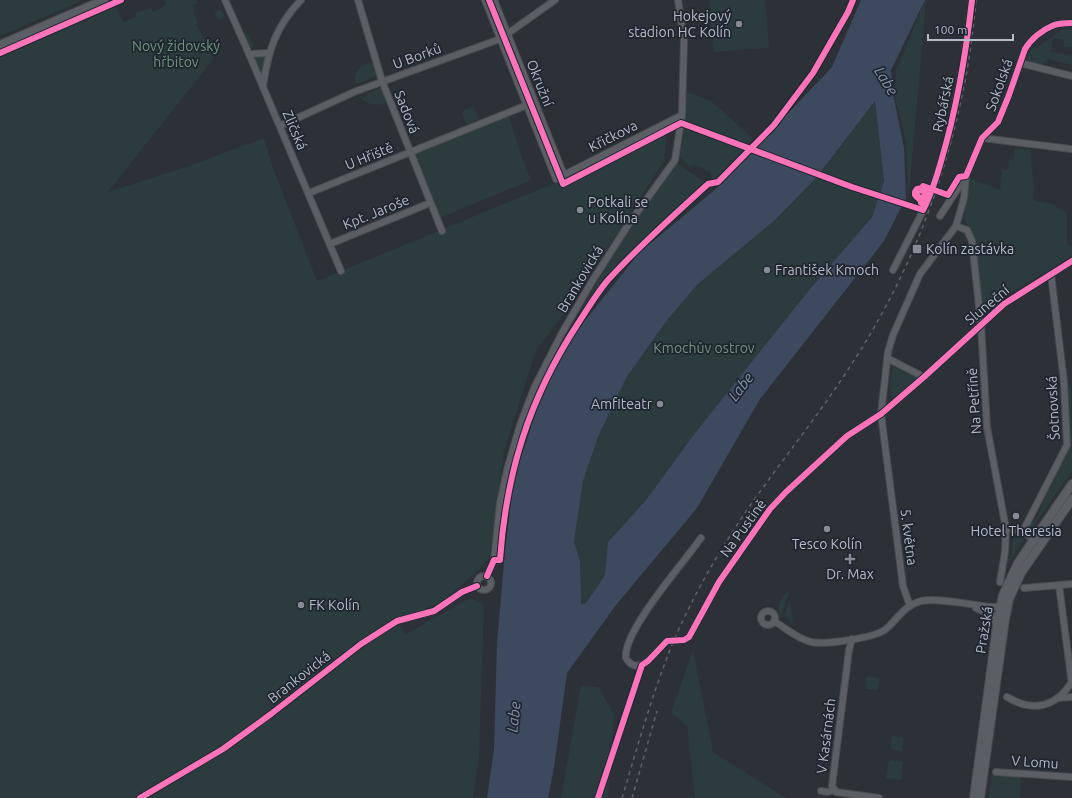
<svg xmlns="http://www.w3.org/2000/svg" width="1072" height="798" font-family="Ubuntu,sans-serif">
	<style>
		.green { fill: #2c3b3d }
		.water { fill: #3d495e; fill-rule: evenodd }
		.lines { fill: none; stroke-linecap: round; stroke-linejoin: round }
		.minor-casing { stroke: #4a4c51; stroke-width: 8 }
		.tertiary-casing { stroke: #4a4c51; stroke-width: 10 }
		.minor { stroke: #5b5e64; stroke-width: 6 }
		.tertiary { stroke: #5b5e64; stroke-width: 8 }
		.rail { stroke: #5f6268; stroke-width: 1.5; stroke-dasharray: 4 4; stroke-linecap: butt }
		.cycleway-casing { stroke: #1f2630; stroke-width: 8 }
		.cycleway { stroke: #fb73b8; stroke-width: 6 }
		.poi-dot { fill: #868b95; stroke: #1f2630; stroke-width: 1.5 }
		.labels { text-anchor: middle; stroke-width: 3.5; stroke-linejoin: round; paint-order: stroke }
		.poi-label { font-size: 14px; fill: #b6bcc7; stroke: #1f2630; text-anchor: start }
		.park-label { font-size: 14px; fill: #70957a; stroke: #1f2630 }
		.street-label { font-size: 14px; fill: #b6bcc7; stroke: #1f2630 }
		.water-label { font-size: 15px; font-style: italic; fill: #8292aa; stroke: #1f2630 }
	</style>
	<rect width="100%" height="100%" fill="#2c3037"/>
	<g class="green">
		<polygon points="0,0 79,0 79,2 0,36"/>
		<polygon points="164,0 197,0 198,3 193,6 194,10 193,11 198,22 196,24 214,58 108,192 186,167 264,138 273,168 317,281 567,178 622,148 667,127 664,161 570,306 536,350 504,451 489,558 482,567 443,601 397,622 406,634 470,598 484,605 479,758 473,798 0,798 0,55 115,6 124,22 136,16 135,13 137,12 151,8 153,12 166,5"/>
		<polygon points="709,0 765,0 769,48 714,52"/>
		<polygon points="925,0 926,0 908,206 906,141 894,93 896,71"/>
		<polygon points="221,9 225,17 218,20 214,12"/>
		<polygon points="1063,29 1072,29 1072,47 1064,47 1064,40 1053,38 1051,52 1072,55 1072,65 1048,59 1046,62 1044,62 1042,66 1026,62 1030,49 1036,48"/>
		<polygon points="246,32 254,46 250,48 242,33"/>
		<polygon points="508,41 560,171 559,172 507,42"/>
		<polygon points="263,56 266,59 263,70 260,71 255,60 256,57"/>
		<path d="M373 62 377 76 356 84C352 72 361 64 373 62Z"/>
		<path d="M381 88 386 100 384 104C373 106 366 104 359 96L361 95 362 97 367 96 366 93Z"/>
		<polygon points="687,92 711,101 753,138 718,181 711,178 711,173 702,167 700,168 693,164 690,167 680,157 685,125"/>
		<polygon points="875,101 884,181 872,217 810,289 695,433 646,500 608,542 605,575 586,603 583,604 581,603 574,542 583,481 598,437 626,378 668,319 698,284 775,220 816,178"/>
		<polygon points="473,106 479,119 467,124 463,116 463,111"/>
		<polygon points="509,116 520,152 531,180 440,218 416,158 416,154"/>
		<polygon points="1015,148 1030,149 1034,187 1033,200 1056,205 1057,208 1067,213 1067,245 1072,246 1072,255 1053,268 1002,298 993,308 985,314 983,312 975,239 964,219 969,178 1000,190 1002,170 1008,170 1009,159 1013,160"/>
		<polygon points="677,163 707,184 644,242 577,316 628,230"/>
		<polygon points="892,362 921,377 895,399 892,398 890,390"/>
		<path d="M1071 386 1072 471 1032 528 1031 527 1027 528C1029 524 1031 524 1034 521 1038 517 1042 509 1042 503L1071 445 1068 391Z"/>
		<polygon points="1017,533 1022,534 1025,536 1008,565 1007,559 1011,558 1013,538 1017,538"/>
		<path d="M790 590 781 616V620C775 609 780 597 790 590Z"/>
		<polygon points="790,600 793,622 793,623 784,616"/>
		<polygon points="693,650 713,752 786,798 695,798 687,726 671,712"/>
		<polygon points="867,676 880,678 878,690 866,689"/>
		<polygon points="581,685 599,687 614,715 608,798 561,798"/>
		<polygon points="892,736 904,738 902,751 890,749"/>
		<polygon points="889,760 903,762 901,780 886,778"/>
		<polygon points="992,773 1021,776 1020,798 989,798"/>
	</g>
	<path class="water" d="M861 0H925L891 70 893 94 904 148 906 198 884 241 760 399 697 508 616 605 567 673 554 768 548 798H487L494 749 497 643 505 551 514 479 540 400 572 337 639 253 717 188 832 67ZM875 101 884 181 872 217 810 289 695 433 646 500 608 542 605 575 586 603 582 604 581 603 580 561 574 542 583 481 598 437 626 378 668 319 698 284 775 220 816 178Z"/>
	<g class="lines">
		<defs>
			<g id="minor">
				<polyline points="225,0 249,54 341,271"/>
				<polyline points="358,0 382,81 442,231"/>
				<polyline points="485,0 556,179 682,115"/>
				<polyline points="494,0 564,175"/>
				<polyline points="249,54 268,53"/>
				<polyline points="1020,63 1072,76"/>
				<path d="M263 86C268 51 276 26 301 0"/>
				<polyline points="280,126 354,92 500,39 555,0"/>
				<polyline points="982,138 1072,149"/>
				<polyline points="309,193 527,105"/>
				<path d="M940 216 966 176 982 138 998 122 1009 95 1025 49C1031 39 1042 30 1052 26 1058 23 1066 23 1072 23"/>
				<polyline points="956,226 967,230 972,241 981,325 987,427 1006,529 1005,552 1000,582"/>
				<polyline points="330,244 430,203"/>
				<polyline points="893,270 930,197 948,139 963,66 972,0"/>
				<polyline points="887,358 924,377"/>
				<polyline points="1006,529 1023,531 1034,540"/>
				<polyline points="1023,531 1067,445 1064,382 1051,274"/>
				<path d="M701 538C685 561 622 632 626 658 639 680 657 649 667 641L684 640 689 637 719 582 770 509 786 492 847 436 881 414 924 377 1004 304 1072 261"/>
				<circle cx="484" cy="583" r="7"/>
				<polyline points="487,576 494,560 500,503 507,470 520,425 535,386 562,333 591,283 628,225 675,160 682,115 684,40 678,0"/>
				<polyline points="1059,585 1072,685"/>
				<polyline points="1024,588 1072,584"/>
				<polyline points="910,606 903,586 881,414 888,352 893,335 920,274 956,226 964,198 966,176"/>
				<polyline points="976,608 992,615 997,625"/>
				<circle cx="768" cy="618" r="7"/>
				<path d="M774 621C785 628 798 639 811 642 825 645 875 638 886 629 898 619 903 606 921 601 939 597 974 606 994 607L1000 606 1003 604"/>
				<polyline points="852,639 849,650 832,786 836,792 879,798"/>
				<path d="M1007 697C1032 712 1055 708 1071 683"/>
				<polyline points="1059,698 1072,697"/>
				<polyline points="996,772 1072,777"/>
				<polyline points="821,791 828,792 834,790"/>
				<polyline points="140,798 223,749 271,714 361,644 397,621 434,611 462,592 477,586"/>
			</g>
			<g id="tertiary">
				<polyline points="0,45 104,0"/>
				<polyline points="974,798 997,626 1003,595 1018,563 1072,484"/>
				<polyline points="980,798 1005,619 1009,599 1021,573 1072,499"/>
			</g>
		</defs>
		<use href="#minor" class="minor-casing"/>
		<use href="#tertiary" class="tertiary-casing"/>
		<use href="#minor" class="minor"/>
		<use href="#tertiary" class="tertiary"/>
		<g class="rail">
			<path d="M622 798C638 745 653 691 674 640 694 594 719 551 747 510 781 461 819 415 851 365 905 283 942 191 962 96 969 64 973 32 976 0"/>
			<polyline points="632,798 657,711"/>
		</g>
		<defs>
			<g id="cycleway">
				<path d="M489 0 563 184 681 123 852 187 923 210C932 193 937 176 942 158 957 107 966 53 972 0"/>
				<polyline points="0,53 121,0"/>
				<path d="M926 204 921 203 920 198 916 195 918 190 924 191 925 195C922 200 916 199 915 193L916 191 919 189H923L925 192V197L919 199 915 195V192L917 189 922 188 923 186 948 195 959 177 966 176 982 138 998 122 1009 95 1025 49C1031 39 1042 30 1052 26 1058 23 1066 23 1072 23"/>
				<path d="M487 576 494 560H500C506 473 529 399 577 325 587 310 596 294 608 280 639 246 674 215 708 184L718 182 774 125 813 73 848 12 853 0"/>
				<polyline points="140,798 223,749 271,714 361,644 397,621 434,611 462,592 477,586"/>
				<polyline points="598,798 642,665 648,661 667,641 684,640 689,637 719,582 770,509 786,492 847,436 881,414 924,377 1004,304 1072,261"/>
			</g>
		</defs>
		<use href="#cycleway" class="cycleway-casing"/>
		<use href="#cycleway" class="cycleway"/>
	</g>
	<g class="poi-dot">
		<circle cx="739" cy="24" r="4"/>
		<circle cx="580" cy="210" r="4"/>
		<rect x="912" y="244" width="10" height="10" rx="2"/>
		<circle cx="767" cy="270" r="4"/>
		<circle cx="660" cy="404" r="4"/>
		<circle cx="1016" cy="516" r="4"/>
		<circle cx="827" cy="529" r="4"/>
		<path d="M848 553h4v4h4v4h-4v4h-4v-4h-4v-4h4z"/>
		<circle cx="301" cy="605" r="4"/>
	</g>
	<g class="labels">
		<g class="poi-label">
			<text x="731" y="21" text-anchor="end">Hokejový<tspan x="731" dy="16">stadion HC Kolín</tspan></text>
			<text x="588" y="207">Potkali se<tspan x="588" dy="16">u Kolína</tspan></text>
			<text x="926" y="254">Kolín zastávka</text>
			<text x="775" y="275">František Kmoch</text>
			<text x="652" y="409" text-anchor="end">Amfiteatr</text>
			<text x="1016" y="536" text-anchor="middle">Hotel Theresia</text>
			<text x="827" y="549" text-anchor="middle">Tesco Kolín</text>
			<text x="850" y="579" text-anchor="middle">Dr. Max</text>
			<text x="309" y="610">FK Kolín</text>
		</g>
		<g class="park-label">
			<text x="176" y="51">Nový židovský<tspan x="176" dy="16">hřbitov</tspan></text>
			<text x="704" y="353">Kmochův ostrov</text>
		</g>
		<g class="street-label">
			<text transform="translate(417 56) rotate(-20)" y="5">U Borků</text>
			<text transform="translate(540 83) rotate(68)" y="5">Okružní</text>
			<text transform="translate(999 85) rotate(-70)" y="5">Sokolská</text>
			<text transform="translate(943 104) rotate(-78)" y="5">Rybářská</text>
			<text transform="translate(407 112) rotate(68)" y="5">Sadová</text>
			<text transform="translate(295 130) rotate(67)" y="5">Zličská</text>
			<text transform="translate(613 136) rotate(-27)" y="5">Křičkova</text>
			<text transform="translate(369 156) rotate(-22)" y="5">U Hřiště</text>
			<text transform="translate(376 212) rotate(-22)" y="5">Kpt. Jaroše</text>
			<text transform="translate(580 279) rotate(-59)" y="5">Brankovická</text>
			<text transform="translate(987 305) rotate(-40)" y="5">Sluneční</text>
			<text transform="translate(974 401) rotate(-94)" y="5">Na Petříně</text>
			<text transform="translate(1053 408) rotate(-93)" y="5">Šotnovská</text>
			<text transform="translate(743 528) rotate(-54)" y="5">Na Pustině</text>
			<text transform="translate(909 537) rotate(83)" y="5">5. května</text>
			<text transform="translate(984 630) rotate(-81)" y="5">Pražská</text>
			<text transform="translate(299 677) rotate(-38)" y="5">Brankovická</text>
			<text transform="translate(826 736) rotate(-83)" y="5">V Kasárnách</text>
			<text transform="translate(1035 762) rotate(4)" y="5">V Lomu</text>
		</g>
		<g class="water-label">
			<text transform="translate(886 81) rotate(58)" y="5">Labe</text>
			<text transform="translate(741 387) rotate(-53)" y="5">Labe</text>
			<text transform="translate(514 717) rotate(-84)" y="5">Labe</text>
		</g>
	</g>
	<path d="M928 34v6h85v-6" fill="none" stroke="#b6bcc7" stroke-width="2"/>
	<text x="934" y="34" font-size="12" fill="#b6bcc7" stroke="#1f2630" stroke-width="3" paint-order="stroke">100 m</text>
</svg>
